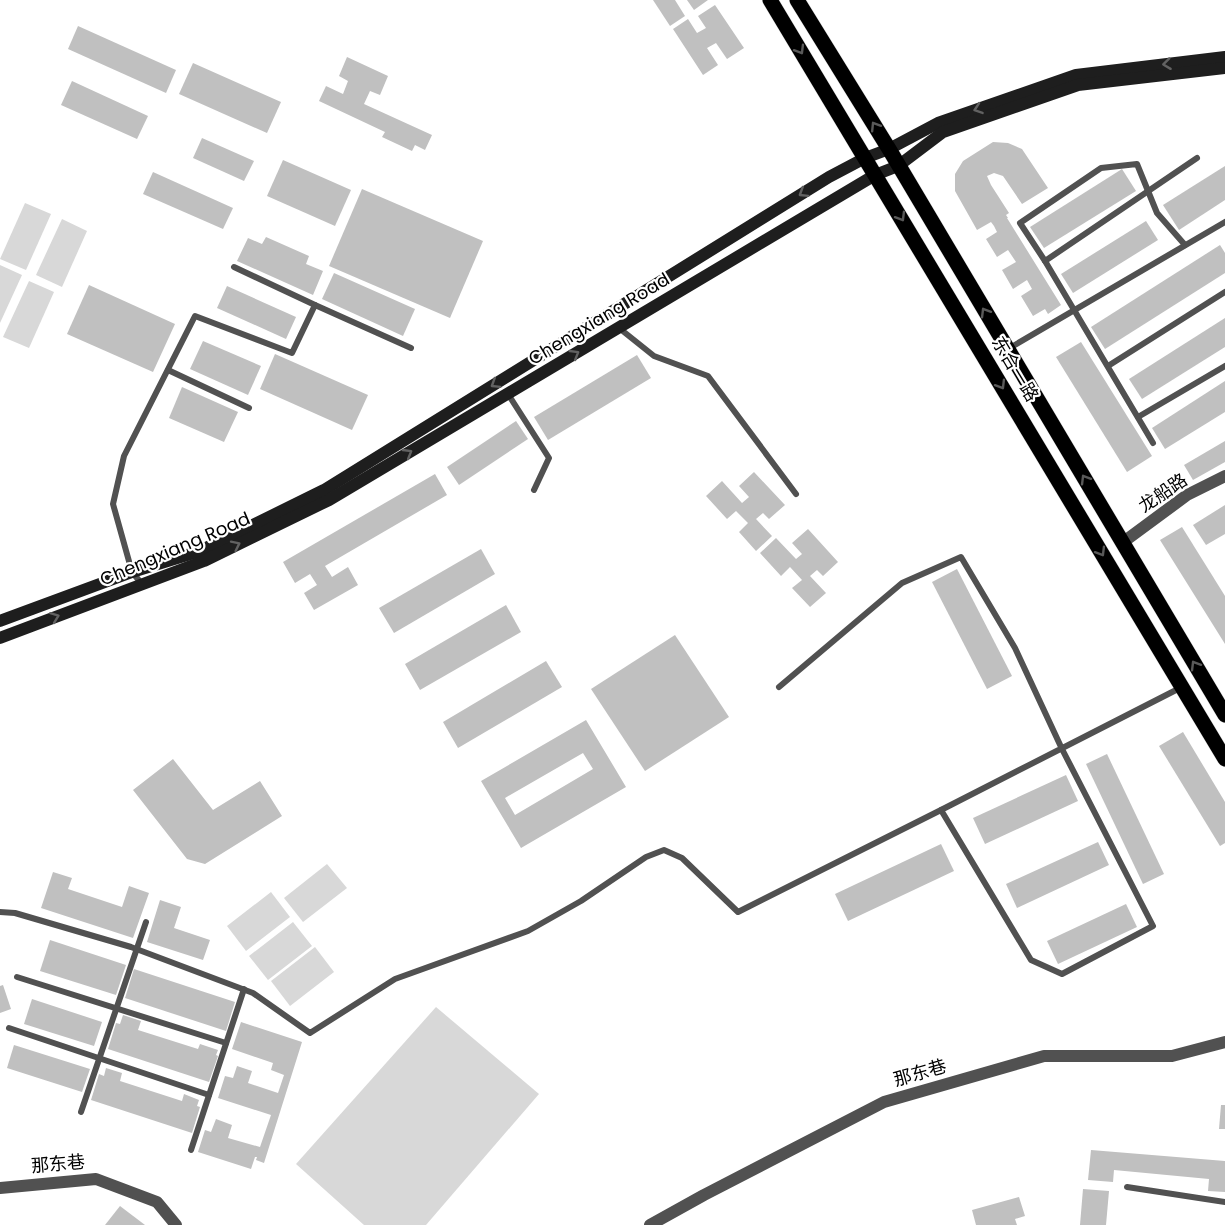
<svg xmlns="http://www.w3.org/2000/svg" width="1225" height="1225" font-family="Poppins,'Noto Sans SC',sans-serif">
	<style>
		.green { fill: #d8d8d8 }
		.building { fill: #c0c0c0; fill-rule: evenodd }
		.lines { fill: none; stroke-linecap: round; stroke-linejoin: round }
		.primary-casing { stroke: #dbdbdb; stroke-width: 16 }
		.service { stroke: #515151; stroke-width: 6 }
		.minor { stroke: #515151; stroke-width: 12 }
		.secondary { stroke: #1e1e1e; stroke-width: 12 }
		.primary { stroke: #000; stroke-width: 15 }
		.oneway { stroke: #595959 }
		.oneway2 { stroke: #626262 }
		.labels { text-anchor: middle; stroke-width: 4.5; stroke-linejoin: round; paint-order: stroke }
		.street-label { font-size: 18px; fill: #000; stroke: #fff }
	</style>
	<rect width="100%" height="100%" fill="#fff"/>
	<g class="green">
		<polygon points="25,203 51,214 26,270 0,259"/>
		<polygon points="62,219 87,231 62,287 36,275"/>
		<polygon points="0,265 22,275 0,323"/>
		<polygon points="29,281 54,292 29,348 3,337"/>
		<polygon points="327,864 347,888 303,922 284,898"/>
		<polygon points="271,892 290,917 246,951 227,926"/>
		<polygon points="293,922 312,946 268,980 249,956"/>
		<polygon points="315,947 334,972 290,1006 271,981"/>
		<polygon points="436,1007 539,1094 426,1225 364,1225 296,1164"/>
	</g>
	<g class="building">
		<polygon points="653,0 675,0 685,16 670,26"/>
		<polygon points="687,0 708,0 694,10"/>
		<polygon points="715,5 744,48 727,59 716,43 707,48 718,65 703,75 673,29 688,19 697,33 706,28 698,16"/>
		<polygon points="78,26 176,70 166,93 68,49"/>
		<polygon points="347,57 388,76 380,95 370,91 364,104 432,135 425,150 415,145 412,151 382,137 385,132 319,101 326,86 343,94 348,81 339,76"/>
		<polygon points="193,63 281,102 267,133 179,94"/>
		<polygon points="72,81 148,116 137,139 61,105"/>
		<polygon points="202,138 254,161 244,181 193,158"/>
		<polygon points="993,142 1008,143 1022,149 1048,188 1022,204 1003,176 994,173 987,176 991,185 1009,213 1006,215 1008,218 1007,218 1061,305 1048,314 1045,309 1033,316 1021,296 1032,289 1027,280 1013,289 1002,270 1016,262 1008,250 997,257 986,239 997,232 994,226 991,222 977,230 955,191 955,174 963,161"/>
		<polygon points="283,160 351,190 335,226 267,196"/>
		<polygon points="1225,166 1225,200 1179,230 1163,205"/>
		<polygon points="1122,169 1136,191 1044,248 1030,227"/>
		<polygon points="153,172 233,208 223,229 143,194"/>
		<polygon points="362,189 483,241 450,318 329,266"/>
		<polygon points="1146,221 1158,240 1073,293 1061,274"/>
		<polygon points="266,237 309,256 306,264 323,271 313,295 237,261 248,238 262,244"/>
		<polygon points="1220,245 1225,253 1225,273 1105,349 1091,327"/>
		<polygon points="334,273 415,309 403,336 322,299"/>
		<polygon points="89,285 175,324 153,372 67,334"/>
		<polygon points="227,286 296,317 286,339 217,308"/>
		<polygon points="1225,318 1225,347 1142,399 1129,379"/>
		<polygon points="203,341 261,366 248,395 190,369"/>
		<polygon points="1081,342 1152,456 1127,472 1056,357"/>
		<polygon points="275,354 368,395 352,430 260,389"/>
		<polygon points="637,355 651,378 548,440 534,417"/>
		<polygon points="1225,381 1225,412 1165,449 1152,428"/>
		<polygon points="182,387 238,412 224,442 169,418"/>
		<polygon points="516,421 528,439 459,485 447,467"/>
		<polygon points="1225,441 1225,462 1193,480 1184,465"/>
		<polygon points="754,472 785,505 769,519 763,513 756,519 772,536 756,551 739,532 748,523 736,511 727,519 706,496 722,481 742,503 749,497 739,486"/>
		<polygon points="435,474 447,495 325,566 332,577 348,567 358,585 314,610 304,593 317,585 310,574 295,583 283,562"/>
		<polygon points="1225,505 1225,534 1206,545 1193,525"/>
		<polygon points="1182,527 1225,596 1225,644 1160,540"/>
		<polygon points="808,529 838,562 823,576 817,570 810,576 826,593 810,607 792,588 802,580 790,567 781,576 760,553 776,538 796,559 802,554 792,543"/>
		<polygon points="481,549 495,574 394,633 379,608"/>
		<polygon points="957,569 1012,676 987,689 932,582"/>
		<polygon points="506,605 521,632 420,690 405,664"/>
		<polygon points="675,635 729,717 645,771 591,689"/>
		<polygon points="546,661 562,687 458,748 443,722"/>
		<path d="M586 720 626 787 521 848 481 781ZM583 753 593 769 515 815 505 798Z"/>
		<polygon points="1183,732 1225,802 1225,843 1220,846 1159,746"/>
		<polygon points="1107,754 1164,874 1143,884 1086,764"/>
		<polygon points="173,759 213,810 260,781 282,816 205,864 187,859 133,790"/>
		<polygon points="1066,775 1078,801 985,844 973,818"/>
		<polygon points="1098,842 1109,865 1017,908 1006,884"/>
		<polygon points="941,844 954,871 848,921 835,894"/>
		<polygon points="53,872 72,878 68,889 122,907 129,886 149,893 133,938 41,908"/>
		<polygon points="160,900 181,907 174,928 210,940 203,960 147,942"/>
		<polygon points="1126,904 1137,927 1058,964 1047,941"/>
		<polygon points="50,940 126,965 116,995 40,971"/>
		<polygon points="134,969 235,1002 226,1031 125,998"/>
		<polygon points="3,985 11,1009 0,1013 0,986"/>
		<polygon points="32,999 102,1022 94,1046 24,1024"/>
		<polygon points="123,1015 141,1021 138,1030 198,1049 200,1044 218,1050 216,1055 218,1056 209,1082 108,1049 116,1023 120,1024"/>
		<polygon points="241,1022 302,1042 264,1163 256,1160 257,1157 255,1157 251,1169 198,1152 205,1130 211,1132 216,1119 232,1125 228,1138 260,1147 271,1115 218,1098 225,1076 233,1078 237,1066 252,1071 248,1083 278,1093 284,1075 271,1070 273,1063 232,1049"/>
		<polygon points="14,1045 90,1069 82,1092 7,1068"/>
		<polygon points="106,1068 122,1073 120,1081 182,1101 184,1094 199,1100 197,1106 200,1107 192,1133 91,1100 99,1074 104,1076"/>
		<polygon points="1221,1105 1225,1105 1225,1129 1219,1129"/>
		<polygon points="1091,1150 1225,1161 1225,1192 1208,1191 1209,1179 1114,1170 1113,1182 1088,1180"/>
		<polygon points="1083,1189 1109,1191 1106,1225 1080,1225"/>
		<polygon points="1019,1197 1025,1216 1015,1219 1017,1225 976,1225 972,1210"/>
		<polygon points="120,1206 145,1225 105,1225"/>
	</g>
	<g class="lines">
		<defs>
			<g id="primary">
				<polyline points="770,0 1225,759"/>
				<polyline points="797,0 889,149 1225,715"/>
			</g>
		</defs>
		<use href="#primary" class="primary-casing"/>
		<g class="service">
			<polyline points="1045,261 1197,158"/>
			<polyline points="234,267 315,305"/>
			<polyline points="619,328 654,356 708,376 796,494"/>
			<polyline points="1008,349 1225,222"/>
			<polyline points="1108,366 1225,292"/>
			<polyline points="168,370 249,408"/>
			<polyline points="508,394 549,458 534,490"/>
			<polyline points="1138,417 1225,366"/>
			<polyline points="1153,443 1045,261 1020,223 1101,168 1137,164 1157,213 1185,245"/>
			<polyline points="142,584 132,572 113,504 124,456 195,316 292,353 315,305 411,348"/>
			<polyline points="779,687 902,583 961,557 1015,648 1062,749 1153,926 1062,974 1031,960 941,810 1180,688"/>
			<polyline points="0,912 15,913 131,947 253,993 310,1033 395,979 528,931 581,901 646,857 664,850 682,858 738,912 941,810"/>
			<polyline points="17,977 226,1043"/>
			<polyline points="9,1028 209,1095"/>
			<polyline points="81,1112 146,922"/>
			<polyline points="191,1150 244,989"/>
			<polyline points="1127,1187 1225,1202"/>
		</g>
		<g class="minor">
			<polyline points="1122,543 1187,495 1225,476"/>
			<polyline points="0,1188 96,1179 157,1202 176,1225"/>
			<polyline points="650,1225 704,1195 884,1102 1044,1056 1172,1056 1225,1042"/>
		</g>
		<g class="secondary">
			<polyline points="0,621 132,572 200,551 324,490 829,177 865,158 889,149 938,123 1076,75 1225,57"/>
			<polyline points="0,638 204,561 329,500 875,175 898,166 943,132 1078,85 1225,68"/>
		</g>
		<use href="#primary" class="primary"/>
	</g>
	<defs><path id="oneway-chevron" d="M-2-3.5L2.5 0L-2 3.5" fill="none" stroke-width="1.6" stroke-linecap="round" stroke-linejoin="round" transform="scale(1.5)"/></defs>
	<g class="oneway">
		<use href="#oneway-chevron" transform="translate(800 50) rotate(59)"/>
		<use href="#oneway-chevron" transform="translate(875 126) rotate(-122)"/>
		<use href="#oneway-chevron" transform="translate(901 217) rotate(59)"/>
		<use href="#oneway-chevron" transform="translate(985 312) rotate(-121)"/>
		<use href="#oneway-chevron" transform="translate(1001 385) rotate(59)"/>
		<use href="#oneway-chevron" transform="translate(1085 479) rotate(-121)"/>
		<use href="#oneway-chevron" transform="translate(1101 552) rotate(59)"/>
		<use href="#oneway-chevron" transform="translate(1195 665) rotate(-121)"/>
	</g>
	<g class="oneway2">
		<use href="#oneway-chevron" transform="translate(1167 64) rotate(173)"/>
		<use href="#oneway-chevron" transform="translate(978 109) rotate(161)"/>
		<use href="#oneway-chevron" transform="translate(803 193) rotate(148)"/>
		<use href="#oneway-chevron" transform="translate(575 354) rotate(-31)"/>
		<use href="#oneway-chevron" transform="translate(495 384) rotate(148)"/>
		<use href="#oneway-chevron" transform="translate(408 453) rotate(-31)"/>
		<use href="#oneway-chevron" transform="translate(236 545) rotate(-26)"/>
		<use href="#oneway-chevron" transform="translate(55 617) rotate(-21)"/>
	</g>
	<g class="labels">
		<g class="street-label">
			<text transform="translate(599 319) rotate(-31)" y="6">Chengxiang Road</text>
			<text transform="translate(1015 369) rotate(59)" y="6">东合一路</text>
			<text transform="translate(1163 493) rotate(-34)" y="6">龙船路</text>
			<text transform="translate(175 549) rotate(-23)" y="6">Chengxiang Road</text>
			<text transform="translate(920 1073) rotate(-16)" y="6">那东巷</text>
			<text transform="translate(58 1164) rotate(-5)" y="6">那东巷</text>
		</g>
	</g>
</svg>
